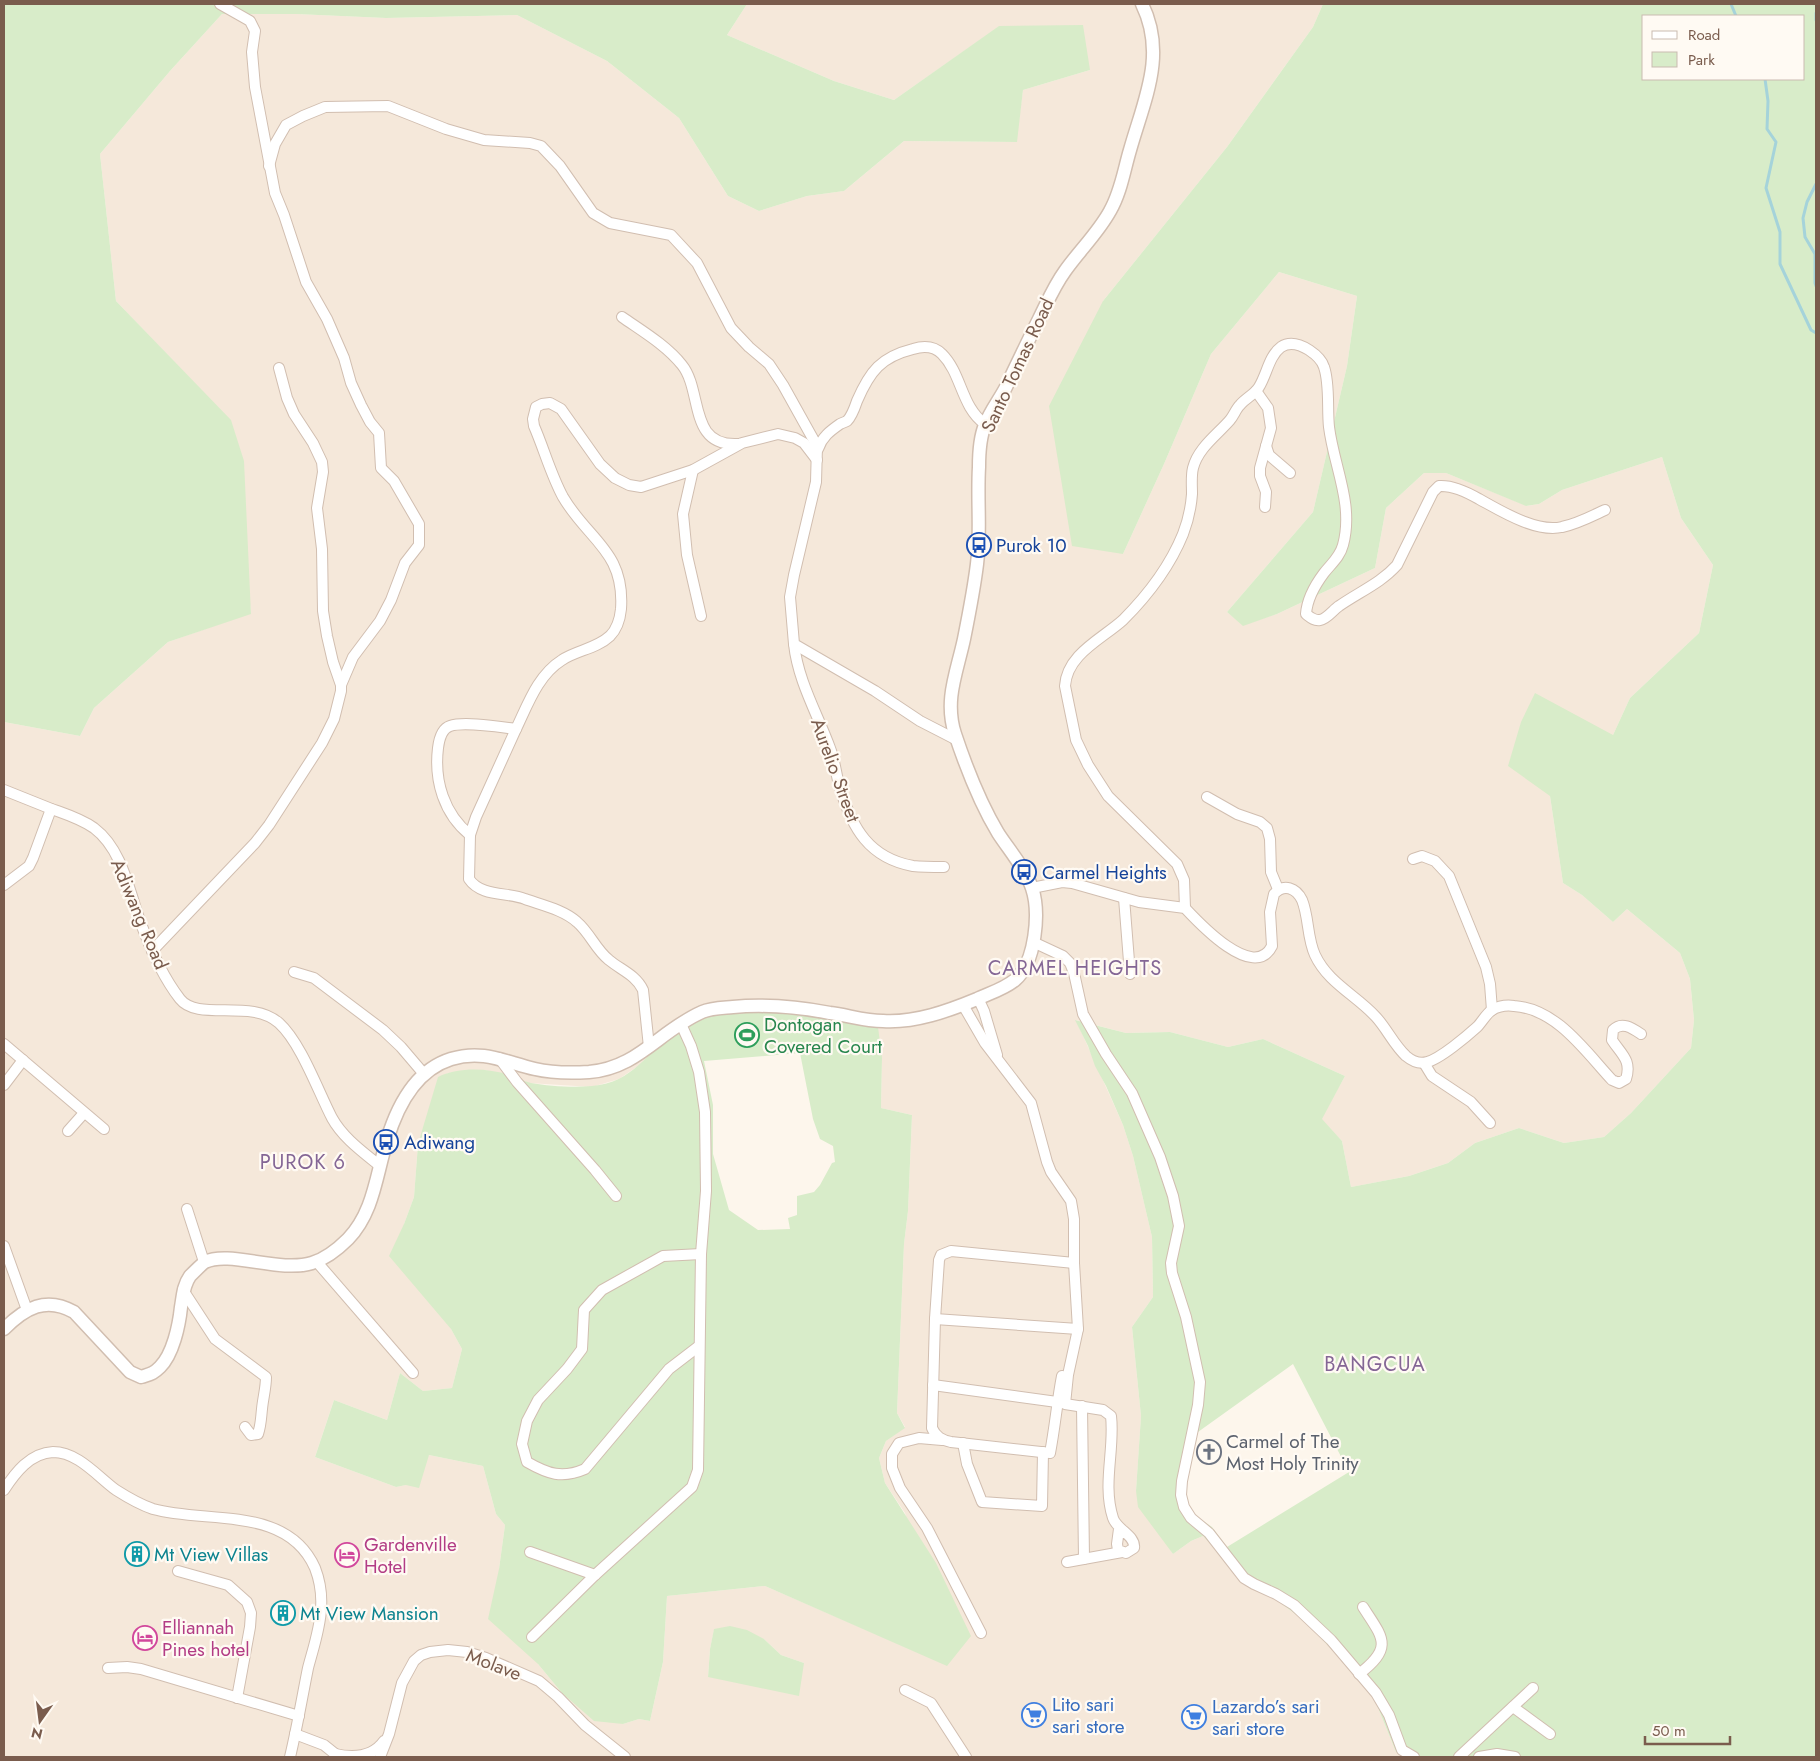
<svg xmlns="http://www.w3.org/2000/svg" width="1820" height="1761" font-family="Jost,sans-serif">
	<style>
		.residential { fill: #f5e8da; fill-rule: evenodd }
		.green { fill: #d8ecc9; fill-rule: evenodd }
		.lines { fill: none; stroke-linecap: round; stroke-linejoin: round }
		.stream { stroke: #a5d3da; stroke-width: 3 }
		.minor-casing { stroke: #d1beb0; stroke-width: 12 }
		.tertiary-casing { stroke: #d1beb0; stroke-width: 15 }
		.minor { stroke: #fff; stroke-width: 10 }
		.tertiary { stroke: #fff; stroke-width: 12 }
		.labels { text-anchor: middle; stroke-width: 4.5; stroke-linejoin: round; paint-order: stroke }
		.street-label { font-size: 19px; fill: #7a5c4d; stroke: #fffaf3 }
		.transit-label { font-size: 19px; fill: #164399; stroke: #fffaf3; text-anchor: start }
		.leisure-label { font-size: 19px; fill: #27864d; stroke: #fffaf3; text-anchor: start }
		.worship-label { font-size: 19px; fill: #5b616d; stroke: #fffaf3; text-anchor: start }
		.hotel-label { font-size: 19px; fill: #b23c85; stroke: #fffaf3; text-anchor: start }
		.culture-label { font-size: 19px; fill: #0d838f; stroke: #fffaf3; text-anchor: start }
		.shop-label { font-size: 19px; fill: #366cbe; stroke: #fffaf3; text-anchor: start }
		.neighbourhood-label { font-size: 20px; letter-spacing: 1px; fill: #846695; stroke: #fffaf3 }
	</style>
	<rect width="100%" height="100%" fill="#fdf6ec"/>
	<path class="residential" d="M747 4H1323L1313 27 1227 147 1103 301 1123 554 1164 464 1211 354 1279 272 1357 296 1347 366 1313 512 1227 612 1243 625 1277 614 1375 568 1386 508 1424 473H1446L1527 506 1539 504 1562 490 1662 457 1681 518 1713 565 1699 633 1630 698 1613 735 1550 796 1563 883 1582 895 1613 922 1627 909 1680 953 1690 979 1694 1020 1691 1048 1631 1113 1604 1137 1564 1143 1519 1128 1475 1143 1448 1163 1409 1176 1351 1187 1342 1141 1321 1119 1345 1076 1263 1039 1228 1047 1170 1032 1126 1033 1076 1020 1123 1125 1133 1156 1152 1237 1153 1297 1132 1327 1141 1416 1136 1491 1173 1554 1191 1541 1203 1536 1232 1567 1302 1619 1327 1643 1357 1675 1372 1693 1396 1752 1404 1757H4V722L80 736 94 708 168 642 251 613 230 420 116 301 100 154 170 71 222 14H296L386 18 517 15 607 61 679 118 728 196 759 211 807 196 844 191 904 141 1016 142 1023 90 1090 70 1000 26 894 100 834 81 727 35ZM666 1040 882 1058 881 1108 912 1115 908 1211 904 1244 897 1413 905 1427 886 1441 879 1458 885 1483 905 1513 947 1665 765 1586 667 1596 663 1662 650 1721 639 1719 623 1724 562 1693 538 1664 499 1569 505 1525 496 1514 483 1466 429 1455 406 1485 396 1487 315 1457 334 1400 387 1420 400 1373 423 1391 452 1388 462 1349 451 1329 404 1224 414 1197 418 1144 447 1073 484 1070 508 1075 529 1083 592 1087 619 1079 641 1064ZM714 1630 764 1639 781 1655 804 1663 708 1677 710 1649Z"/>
	<g class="green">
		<polygon points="4,4 747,4 727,35 834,81 894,100 999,26 1083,25 1090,70 1023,90 1017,142 904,141 844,191 807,196 759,211 728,196 679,118 607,61 517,15 386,18 296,14 222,14 170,71 100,154 116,301 231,420 244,461 251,614 168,642 94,708 80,736 4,722"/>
		<path d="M1323 4H1816V1757H1404L1396 1752 1372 1693 1357 1675 1302 1619 1232 1567 1203 1536 1191 1541 1173 1554 1138 1507 1136 1491 1141 1416 1132 1327 1153 1297 1152 1237 1133 1156 1123 1125 1106 1086 1095 1066 1088 1046 1075 1020 1126 1033 1170 1032 1228 1047 1263 1039 1345 1076 1322 1119 1342 1141 1351 1187 1409 1176 1448 1163 1475 1143 1519 1128 1564 1143 1604 1137 1631 1113 1691 1048 1694 1020 1690 979 1680 953 1627 909 1613 922 1582 895 1563 883 1550 796 1508 766 1521 722 1535 693 1613 735 1630 698 1699 633 1713 565 1681 518 1662 457 1562 490 1539 504 1526 506 1446 473H1424L1386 508 1375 568 1277 614 1243 626 1227 612 1313 512 1347 366 1357 296 1279 272 1211 354 1164 464 1123 554 1072 546 1049 406 1103 301 1227 147 1313 27ZM1644 16H1804V79H1644ZM1293 1364 1349 1472 1227 1547 1212 1527 1196 1516 1187 1502 1185 1491 1190 1460 1198 1432Z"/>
		<path d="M745 1011C790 1011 835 1017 878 1027L882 1058 881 1108 912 1115 908 1211 904 1244 897 1413 905 1428 886 1441 879 1458 885 1483 936 1563 971 1636 947 1666 765 1586 667 1596 663 1662 650 1721 639 1719 623 1724 594 1721 562 1693 538 1664 488 1619 499 1569 505 1525 496 1514 483 1466 429 1455 419 1488 406 1485 396 1487 315 1457 334 1400 387 1420 400 1373 423 1391 452 1388 462 1349 451 1329 389 1256 404 1224 414 1197 418 1144 438 1077C459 1067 487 1068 509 1075 516 1077 523 1081 531 1083 549 1086 573 1088 592 1086 634 1083 646 1051 677 1032 700 1017 718 1014 745 1011ZM800 1053 813 1119 820 1139 833 1146 835 1162 832 1163 820 1185 814 1192 797 1196V1215L788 1218 790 1229 758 1230 729 1210 713 1154V1105L704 1061Z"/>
		<polygon points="730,1626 747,1630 764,1639 781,1655 804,1663 799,1696 708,1677 710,1649 714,1629"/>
	</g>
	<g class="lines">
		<g class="stream">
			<polyline points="1731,4 1736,16"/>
			<polyline points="1816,13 1816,20"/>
			<polyline points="1765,79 1768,101 1767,129 1776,142 1766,188 1780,232 1780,264 1811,330 1816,333"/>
			<polyline points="1816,184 1807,202 1803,218 1805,237 1815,254 1815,283 1816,286"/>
		</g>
		<defs>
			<g id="minor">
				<polyline points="220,4 250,21 255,31 252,52 255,87 275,193 284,215 306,282 327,319 344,358 351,383 361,405 370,422 379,433 381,468 394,481 419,524 419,545 405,563 391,600 380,621 353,657 341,685"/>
				<polyline points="269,166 275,144 286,125 303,116 325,107 388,106 446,129 484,140 530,143 541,146 560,166 593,213 610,223 671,235 697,263 731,328 749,347 769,364 783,385 817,446 816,482 794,575 790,597 794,644 875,691 920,721 957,740"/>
				<path d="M622 317C642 331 666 345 682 365 703 391 688 447 738 444"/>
				<polyline points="1256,391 1268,408 1271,428 1260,468 1260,476 1266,492 1265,507"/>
				<polyline points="1266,446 1269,455 1290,473"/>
				<path d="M818 449C822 437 830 431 840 424 842 423 845 422 847 421 852 416 855 407 857 401 870 371 881 357 913 349 923 346 934 346 942 354 962 374 961 407 985 424"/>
				<polyline points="693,470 683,514 687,555 701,616"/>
				<path d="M794 644C798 681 817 713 830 748 835 761 836 775 840 788 852 828 869 858 913 866 923 867 934 867 944 867"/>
				<path d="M516 729 476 817 470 835 469 879C481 897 508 892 525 899 542 905 564 910 577 922 590 933 596 950 609 960 621 970 636 975 643 990L649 1047"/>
				<path d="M4 790C19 796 34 802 49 808 65 814 80 818 94 828 122 849 129 890 140 921 150 948 162 976 180 999 198 1022 251 998 279 1023 301 1043 318 1091 332 1118 343 1138 363 1152 380 1166"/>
				<polyline points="1207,797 1237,814 1260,822 1267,828 1270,839 1271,872 1278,889"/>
				<path d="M470 835C444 814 434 781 438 748 439 740 441 729 450 726 464 721 500 727 516 729 528 704 538 675 562 660 577 650 596 649 610 636 618 628 620 619 621 609 625 551 588 540 563 497 551 475 544 449 534 426L533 419 536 407 542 404 550 403 561 409 600 464 615 478 629 485 641 487 693 470 742 443 778 434 795 438 804 443 817 460"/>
				<polyline points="1413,859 1422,856 1435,861 1449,876 1486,967 1490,984 1492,1010"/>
				<polyline points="4,885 29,866 33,858 51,809"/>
				<path d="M1032 888 1062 882 1072 883 1139 902 1185 908C1199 923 1254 982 1272 946L1270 912 1274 894C1284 883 1296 888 1302 900 1309 917 1307 938 1315 955 1328 983 1356 995 1376 1017 1387 1029 1394 1045 1406 1056 1412 1061 1420 1064 1427 1062 1440 1059 1467 1036 1477 1027 1482 1022 1486 1014 1492 1010 1499 1006 1507 1005 1514 1006 1557 1009 1585 1051 1612 1080L1619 1083 1626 1079C1632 1060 1621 1054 1612 1040L1613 1030C1622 1021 1632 1028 1641 1034"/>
				<polyline points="1124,898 1130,974"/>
				<path d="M1185 908 1184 880 1177 864 1108 796 1088 765 1076 740 1065 686C1067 654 1102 639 1123 620 1148 595 1170 566 1183 534 1188 521 1191 508 1192 494 1192 485 1191 476 1193 468 1198 448 1217 435 1230 420 1234 415 1236 409 1240 405 1246 398 1255 394 1259 387 1267 374 1269 356 1281 347 1290 341 1301 345 1309 350 1315 354 1322 360 1324 367 1330 384 1327 409 1329 427 1334 467 1354 504 1343 545 1340 557 1331 564 1324 573 1315 585 1307 599 1306 614 1310 617 1314 621 1320 620 1327 619 1333 610 1339 606 1359 592 1381 583 1397 565L1433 492 1439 486C1453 485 1467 492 1479 499 1501 511 1536 533 1562 527 1577 524 1592 516 1605 510"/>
				<polyline points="1033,942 1063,956 1070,963 1074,973 1083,1014 1106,1054 1132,1093 1160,1157 1173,1196 1179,1226 1171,1263 1172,1273 1186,1317 1200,1382 1198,1405 1182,1481 1181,1495 1184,1507 1191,1518 1209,1533 1244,1578 1254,1584 1276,1594 1294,1605 1331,1640 1376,1693 1389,1715 1402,1750 1414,1757"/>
				<polyline points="152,951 255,843 269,825 322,743 334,719 341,691 341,685 333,662 327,636 323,611 322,549 317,508 323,472 322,462 313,443 294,414 287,398 279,368"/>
				<polyline points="294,972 314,978 383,1030 401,1047 424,1074"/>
				<polyline points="978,998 984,1011 997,1055"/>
				<path d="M963 1005 985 1043 1031 1103 1047 1162 1051 1172 1071 1201 1074 1219V1263L1078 1329 1068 1375 1065 1404 1103 1410 1111 1416C1115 1449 1102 1484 1113 1518 1117 1530 1136 1536 1134 1548L1126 1553 1118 1550 1117 1544 1119 1529"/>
				<polyline points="4,1044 104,1129"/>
				<polyline points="499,1058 517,1082 595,1170 616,1196"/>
				<polyline points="1424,1063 1432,1076 1471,1102 1490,1123"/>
				<polyline points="4,1085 23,1060"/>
				<polyline points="68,1131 84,1113"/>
				<polyline points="187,1209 204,1262"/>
				<polyline points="4,1246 27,1310"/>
				<polyline points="316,1261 413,1373"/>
				<path d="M183 1290 215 1339 266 1377C266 1388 263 1398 262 1409 261 1418 261 1425 258 1434L251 1435 245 1427"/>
				<polyline points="935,1319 1078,1329"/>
				<path d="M699 1346 669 1369 585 1469C562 1479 548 1474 527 1462L522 1444 527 1421 538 1400 567 1369 582 1349 584 1310 602 1290 663 1256 701 1254"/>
				<path d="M1062 1376C1057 1402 1055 1427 1050 1453L951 1442C942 1440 936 1437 932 1428L935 1319 939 1260 941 1255 951 1251 1074 1263"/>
				<polyline points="933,1385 1057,1402"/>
				<polyline points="1082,1406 1084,1559"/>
				<polyline points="942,1440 919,1438 899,1443 892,1454 892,1468 900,1488 927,1528 981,1633"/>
				<polyline points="963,1443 967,1464 982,1502 1042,1506 1043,1452"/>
				<path d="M4 1490C15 1473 30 1453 53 1452 78 1452 97 1476 116 1490 127 1497 141 1505 153 1509 207 1524 287 1505 315 1568 320 1581 322 1596 321 1609 320 1629 313 1649 308 1668 302 1698 297 1728 290 1757"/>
				<polyline points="530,1552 595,1575"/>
				<polyline points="1067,1562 1122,1552"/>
				<polyline points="178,1571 228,1585 247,1602 251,1613 250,1627 237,1698"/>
				<polyline points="532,1637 595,1575 692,1487 698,1470 701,1254 706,1191 705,1112 699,1072 691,1046 681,1024"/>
				<polyline points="108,1668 127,1667 141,1669 299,1716"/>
				<path d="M1359 1674C1394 1647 1383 1638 1363 1607"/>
				<polyline points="905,1690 931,1703 966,1757"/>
				<polyline points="1513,1707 1550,1734"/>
				<polyline points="295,1734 324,1745 339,1757"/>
				<path d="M335 1754C353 1758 372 1758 384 1741"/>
				<polyline points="380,1757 389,1734 402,1683 414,1661 421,1655 430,1652 448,1650 467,1652 486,1658 539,1681 558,1697 585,1725 625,1757"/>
				<polyline points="1459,1757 1533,1688"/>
				<polyline points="1479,1757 1497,1754 1515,1757"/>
			</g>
			<path id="tertiary" d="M4 1329C25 1308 46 1296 74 1312L130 1372 141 1377C150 1374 153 1374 160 1367 173 1354 179 1326 181 1307 183 1296 183 1286 190 1276 191 1275 203 1263 205 1262 229 1250 279 1273 312 1263 325 1259 338 1249 348 1239 374 1212 376 1175 387 1140 397 1107 416 1070 451 1059 483 1049 505 1062 535 1069 552 1073 572 1073 589 1072 638 1068 659 1031 702 1012 711 1008 722 1008 733 1007 765 1004 798 1007 830 1013 847 1015 865 1021 883 1021 915 1023 948 1011 977 999 990 993 1004 989 1015 980 1036 962 1040 912 1032 888 1025 868 1009 850 998 833 980 803 966 767 955 734 944 700 957 672 964 639 969 614 974 589 977 564 981 532 977 500 979 467 979 454 980 437 985 425 990 411 1000 399 1006 387 1017 364 1028 341 1039 319 1047 303 1054 286 1065 271 1079 251 1098 233 1110 211 1121 192 1124 170 1130 150 1144 100 1167 55 1142 4"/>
		</defs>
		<use href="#minor" class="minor-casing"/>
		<use href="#tertiary" class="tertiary-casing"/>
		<use href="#minor" class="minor"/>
		<use href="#tertiary" class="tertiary"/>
	</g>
	<defs>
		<symbol id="bus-ring" viewBox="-11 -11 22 22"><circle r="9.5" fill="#fffaf3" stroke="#1a4fb4" stroke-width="1.5"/><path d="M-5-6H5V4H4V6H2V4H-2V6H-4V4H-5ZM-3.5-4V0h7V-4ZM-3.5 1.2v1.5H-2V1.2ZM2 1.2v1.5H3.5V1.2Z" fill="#1a4fb4"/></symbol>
		<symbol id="stadium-ring" viewBox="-11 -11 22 22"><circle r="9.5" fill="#fffaf3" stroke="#2e9e5b" stroke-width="1.5"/><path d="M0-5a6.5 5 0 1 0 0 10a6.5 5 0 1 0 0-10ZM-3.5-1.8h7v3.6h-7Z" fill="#2e9e5b"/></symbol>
		<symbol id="church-ring" viewBox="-11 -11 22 22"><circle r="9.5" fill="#fffaf3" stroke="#6b7280" stroke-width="1.5"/><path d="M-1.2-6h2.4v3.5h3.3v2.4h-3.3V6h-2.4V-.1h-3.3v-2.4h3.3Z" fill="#6b7280"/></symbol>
		<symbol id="building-ring" viewBox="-11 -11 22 22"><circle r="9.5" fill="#fffaf3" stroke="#0f9aa8" stroke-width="1.5"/><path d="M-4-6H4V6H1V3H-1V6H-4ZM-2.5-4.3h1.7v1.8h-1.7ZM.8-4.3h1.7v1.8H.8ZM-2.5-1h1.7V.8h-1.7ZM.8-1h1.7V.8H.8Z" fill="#0f9aa8"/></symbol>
		<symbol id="hotel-ring" viewBox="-11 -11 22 22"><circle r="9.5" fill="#fffaf3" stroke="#d1479c" stroke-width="1.5"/><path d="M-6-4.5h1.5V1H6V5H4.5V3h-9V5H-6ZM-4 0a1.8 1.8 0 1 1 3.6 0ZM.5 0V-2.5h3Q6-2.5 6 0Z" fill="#d1479c"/></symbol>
		<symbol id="supermarket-ring" viewBox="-11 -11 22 22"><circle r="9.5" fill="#fffaf3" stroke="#3f7fe0" stroke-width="1.5"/><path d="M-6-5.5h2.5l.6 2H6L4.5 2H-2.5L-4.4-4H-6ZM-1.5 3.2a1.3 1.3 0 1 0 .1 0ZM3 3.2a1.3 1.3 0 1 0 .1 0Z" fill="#3f7fe0"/></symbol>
	</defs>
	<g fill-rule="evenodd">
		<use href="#bus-ring" x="965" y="531" width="28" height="28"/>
		<use href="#bus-ring" x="1010" y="858" width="28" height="28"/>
		<use href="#stadium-ring" x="733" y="1021" width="28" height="28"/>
		<use href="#bus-ring" x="372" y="1128" width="28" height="28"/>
		<use href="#church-ring" x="1195" y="1438" width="28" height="28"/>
		<use href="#building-ring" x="123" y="1540" width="28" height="28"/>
		<use href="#hotel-ring" x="333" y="1541" width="28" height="28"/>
		<use href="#building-ring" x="269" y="1599" width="28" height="28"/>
		<use href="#hotel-ring" x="131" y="1624" width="28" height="28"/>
		<use href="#supermarket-ring" x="1020" y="1701" width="28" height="28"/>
		<use href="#supermarket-ring" x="1180" y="1703" width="28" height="28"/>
	</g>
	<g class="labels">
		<g class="street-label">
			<text transform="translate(1017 365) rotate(-65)" y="7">Santo Tomas Road</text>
			<text transform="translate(836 770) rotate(70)" y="7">Aurelio Street</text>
			<text transform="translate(140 914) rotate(67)" y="7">Adiwang Road</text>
			<text transform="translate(494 1664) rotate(21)" y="7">Molave</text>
		</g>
		<g class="transit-label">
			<text x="996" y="552">Purok 10</text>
			<text x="1042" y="879">Carmel Heights</text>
			<text x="404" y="1149">Adiwang</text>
		</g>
		<g class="leisure-label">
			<text x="764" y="1031">Dontogan<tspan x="764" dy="22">Covered Court</tspan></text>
		</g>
		<g class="worship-label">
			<text x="1226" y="1448">Carmel of The<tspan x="1226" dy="22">Most Holy Trinity</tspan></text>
		</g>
		<g class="hotel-label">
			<text x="364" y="1551">Gardenville<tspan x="364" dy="22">Hotel</tspan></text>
			<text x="162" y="1634">Elliannah<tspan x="162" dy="22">Pines hotel</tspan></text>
		</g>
		<g class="culture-label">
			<text x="154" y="1561">Mt View Villas</text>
			<text x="300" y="1620">Mt View Mansion</text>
		</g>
		<g class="shop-label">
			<text x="1052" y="1711">Lito sari<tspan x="1052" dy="22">sari store</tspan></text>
			<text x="1212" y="1713">Lazardo’s sari<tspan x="1212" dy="22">sari store</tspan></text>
		</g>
		<g class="neighbourhood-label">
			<text x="1075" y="975">CARMEL HEIGHTS</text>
			<text x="303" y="1169">PUROK 6</text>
			<text x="1375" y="1371">BANGCUA</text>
		</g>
	</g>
	<rect width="1820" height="1761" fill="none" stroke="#7a5c4d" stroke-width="10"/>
	<rect x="1642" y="15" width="162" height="65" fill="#fffaf3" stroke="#cabbb1"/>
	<rect x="1652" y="31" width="25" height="8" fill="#ffffff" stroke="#cabbb1"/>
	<text x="1688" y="40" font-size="15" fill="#7a5c4d">Road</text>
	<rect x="1652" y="52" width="25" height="15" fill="#d8ecc9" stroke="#cabbb1"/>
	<text x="1688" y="65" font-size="15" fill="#7a5c4d">Park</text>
	<g transform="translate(40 1721) rotate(194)" stroke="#fffaf3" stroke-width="4" paint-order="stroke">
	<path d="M0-4L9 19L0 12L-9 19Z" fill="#7a5c4d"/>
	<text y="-8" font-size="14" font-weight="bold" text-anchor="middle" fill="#7a5c4d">N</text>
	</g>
	<path d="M1645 1736v8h85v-8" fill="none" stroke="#7a5c4d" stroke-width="2.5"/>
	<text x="1652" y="1736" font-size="15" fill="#7a5c4d" stroke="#fffaf3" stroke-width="4" paint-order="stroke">50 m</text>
</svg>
